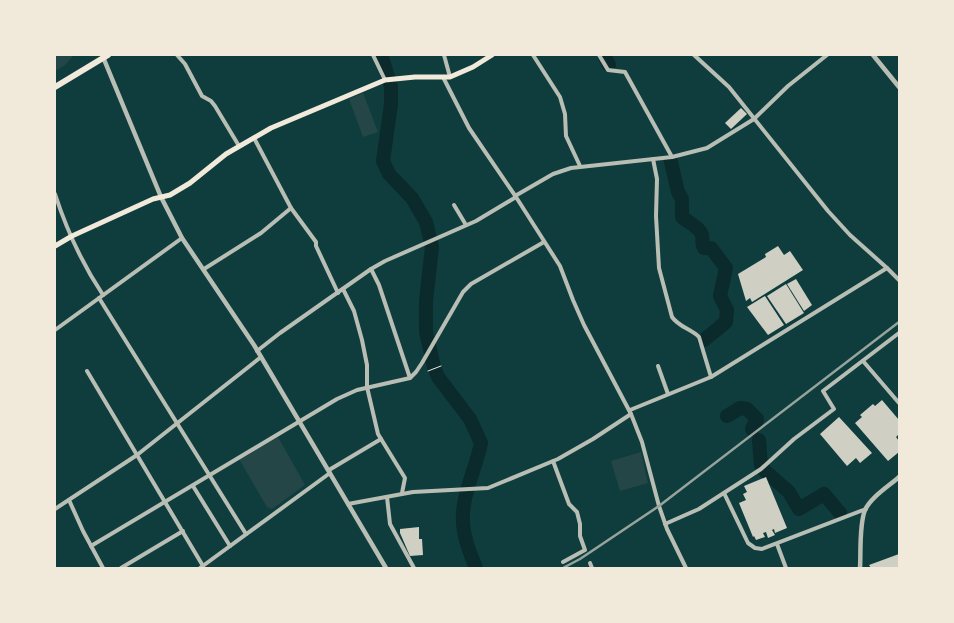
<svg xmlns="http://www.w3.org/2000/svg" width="954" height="623" font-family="'Sofia Sans Condensed',sans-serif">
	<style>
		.green { fill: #244646 }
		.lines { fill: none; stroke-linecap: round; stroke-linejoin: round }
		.river { stroke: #0a2a2b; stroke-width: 14 }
		.building { fill: #cfcfc3 }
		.path { stroke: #f1e9da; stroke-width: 1 }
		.minor { stroke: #b8beb3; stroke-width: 4 }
		.tertiary { stroke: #b8beb3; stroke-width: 4.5 }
		.secondary { stroke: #f1e9da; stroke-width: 5 }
		.trunk { stroke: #f1e9da; stroke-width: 6 }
		.rail { stroke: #97a49c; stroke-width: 2.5 }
	</style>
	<rect width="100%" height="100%" fill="#0f3d3e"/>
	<g class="green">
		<polygon points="55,55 74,55 65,65 55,71"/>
		<polygon points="363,93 378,132 363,137 349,99"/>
		<polygon points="278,437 305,485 272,509 267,507 239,459"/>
		<polygon points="641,452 648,483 620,491 611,461"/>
	</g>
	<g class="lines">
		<g class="river">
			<path d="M381 55 391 86V104L383 161 389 174 412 198 426 222 432 247 426 301V332L434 367 438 377 470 419 481 443C476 469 461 496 463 523 464 539 470 553 476 568"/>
			<polyline points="604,55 609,65"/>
			<path d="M671 162 678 192 682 199V217C688 222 700 228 702 235 703 240 701 243 704 248H711L726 268 720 296 727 310 726 322 704 340"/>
			<polyline points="727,416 740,408 747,409 757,419 752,429"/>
			<polyline points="759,440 761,465 765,471 789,492 799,509 824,494 840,513"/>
		</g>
	</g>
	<g class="building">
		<polygon points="741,108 747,114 731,129 725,123"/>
		<polygon points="778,246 784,255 790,251 803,270 752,302 750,298 746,301 738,274 766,257 765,254"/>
		<polygon points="796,279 812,305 804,311 787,284"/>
		<polygon points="786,284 804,313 786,324 767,296"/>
		<polygon points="765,296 784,325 768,335 747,307"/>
		<polygon points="882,400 899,420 899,434 896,437 899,441 899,452 888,461 855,423 862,417 860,415 873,404 875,406"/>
		<polygon points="839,417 872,453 860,463 856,458 847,466 820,434"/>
		<polygon points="766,477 787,528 775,533 774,529 772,530 775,535 768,538 766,532 763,533 765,537 756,540 754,536 753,537 739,503 746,500 743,494 747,492 744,486"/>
		<polygon points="419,527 419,539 422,539 423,555 410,556 400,533 400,529"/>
		<polygon points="899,554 899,568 871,568 869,565"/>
	</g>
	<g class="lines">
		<polyline class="path" points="428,371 441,366"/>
		<g class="minor">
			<polyline points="177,55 185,64 202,96 211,101 215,106 239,146"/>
			<polyline points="373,55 385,80"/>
			<polyline points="444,55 450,77"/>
			<polyline points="533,55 560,97 565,114 566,136 580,166"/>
			<polyline points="599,55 608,70 625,72 672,157"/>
			<polyline points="694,55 729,87 828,211 850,235 887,268 899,280"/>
			<polyline points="443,77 469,128 516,197 560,266 573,300 584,325 631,414 642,442 659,506 667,529 686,568"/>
			<polyline points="254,138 291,208"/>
			<path d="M653 159 657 179 656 216 659 268 672 317C679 327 691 329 699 337L711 377"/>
			<path d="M55 194C66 228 83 265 103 295"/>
			<polyline points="515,196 553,174 571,168 672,157 707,148 754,119 788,86 827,55"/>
			<polyline points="454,205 466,225"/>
			<polyline points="204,269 261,233 291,208 316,242 316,246 338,293"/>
			<polyline points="371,269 379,285 410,378"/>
			<polyline points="343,289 354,311 362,340 367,365 367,387 378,434 405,478 402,493"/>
			<polyline points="99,298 246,534"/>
			<polyline points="55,330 182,238"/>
			<polyline points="257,351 280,333 371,269 385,261 476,221 516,197"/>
			<polyline points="863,361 899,403"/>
			<polyline points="658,366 668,394"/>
			<polyline points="87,371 203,566"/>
			<polyline points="630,410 711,377 887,268"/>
			<polyline points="553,461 569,504 577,512 580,524 580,536 585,550 563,562"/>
			<polyline points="329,470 381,439"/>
			<polyline points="193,486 230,546"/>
			<polyline points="724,493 748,543 755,548 762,549 866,509"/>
			<polyline points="387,497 390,524 414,568"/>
			<polyline points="69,500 83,531 103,568"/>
			<polyline points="348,504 413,492 488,488 558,459 593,439 631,414"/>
			<polyline points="55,509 137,455 261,357"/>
			<polyline points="665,524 699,509 761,469 794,439 834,409 823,391 899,333"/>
			<polyline points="777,544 786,568"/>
			<polyline points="91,546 337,399 357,390 410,378 416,372 422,363 463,292 471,284 544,242"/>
			<polyline points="590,563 592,568"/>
			<polyline points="121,568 183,531"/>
			<polyline points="200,568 330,473"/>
		</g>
		<g class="tertiary">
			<polyline points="873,55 899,87"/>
			<polyline points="103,57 161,197 182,238 254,345 386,568"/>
			<path d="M860 568C861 552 859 525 865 510 871 497 889 486 899 477"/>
		</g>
		<polyline class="secondary" points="55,246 72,236 153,199 170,195 190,183 226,154 271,128 385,80 415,77 450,77 473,67 492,55"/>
		<polyline class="trunk" points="55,87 108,55"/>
		<polyline class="rail" points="563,568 580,559 659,506 899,322"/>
	</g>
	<rect width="954" height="623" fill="none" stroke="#f1e9da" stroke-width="112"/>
</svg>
